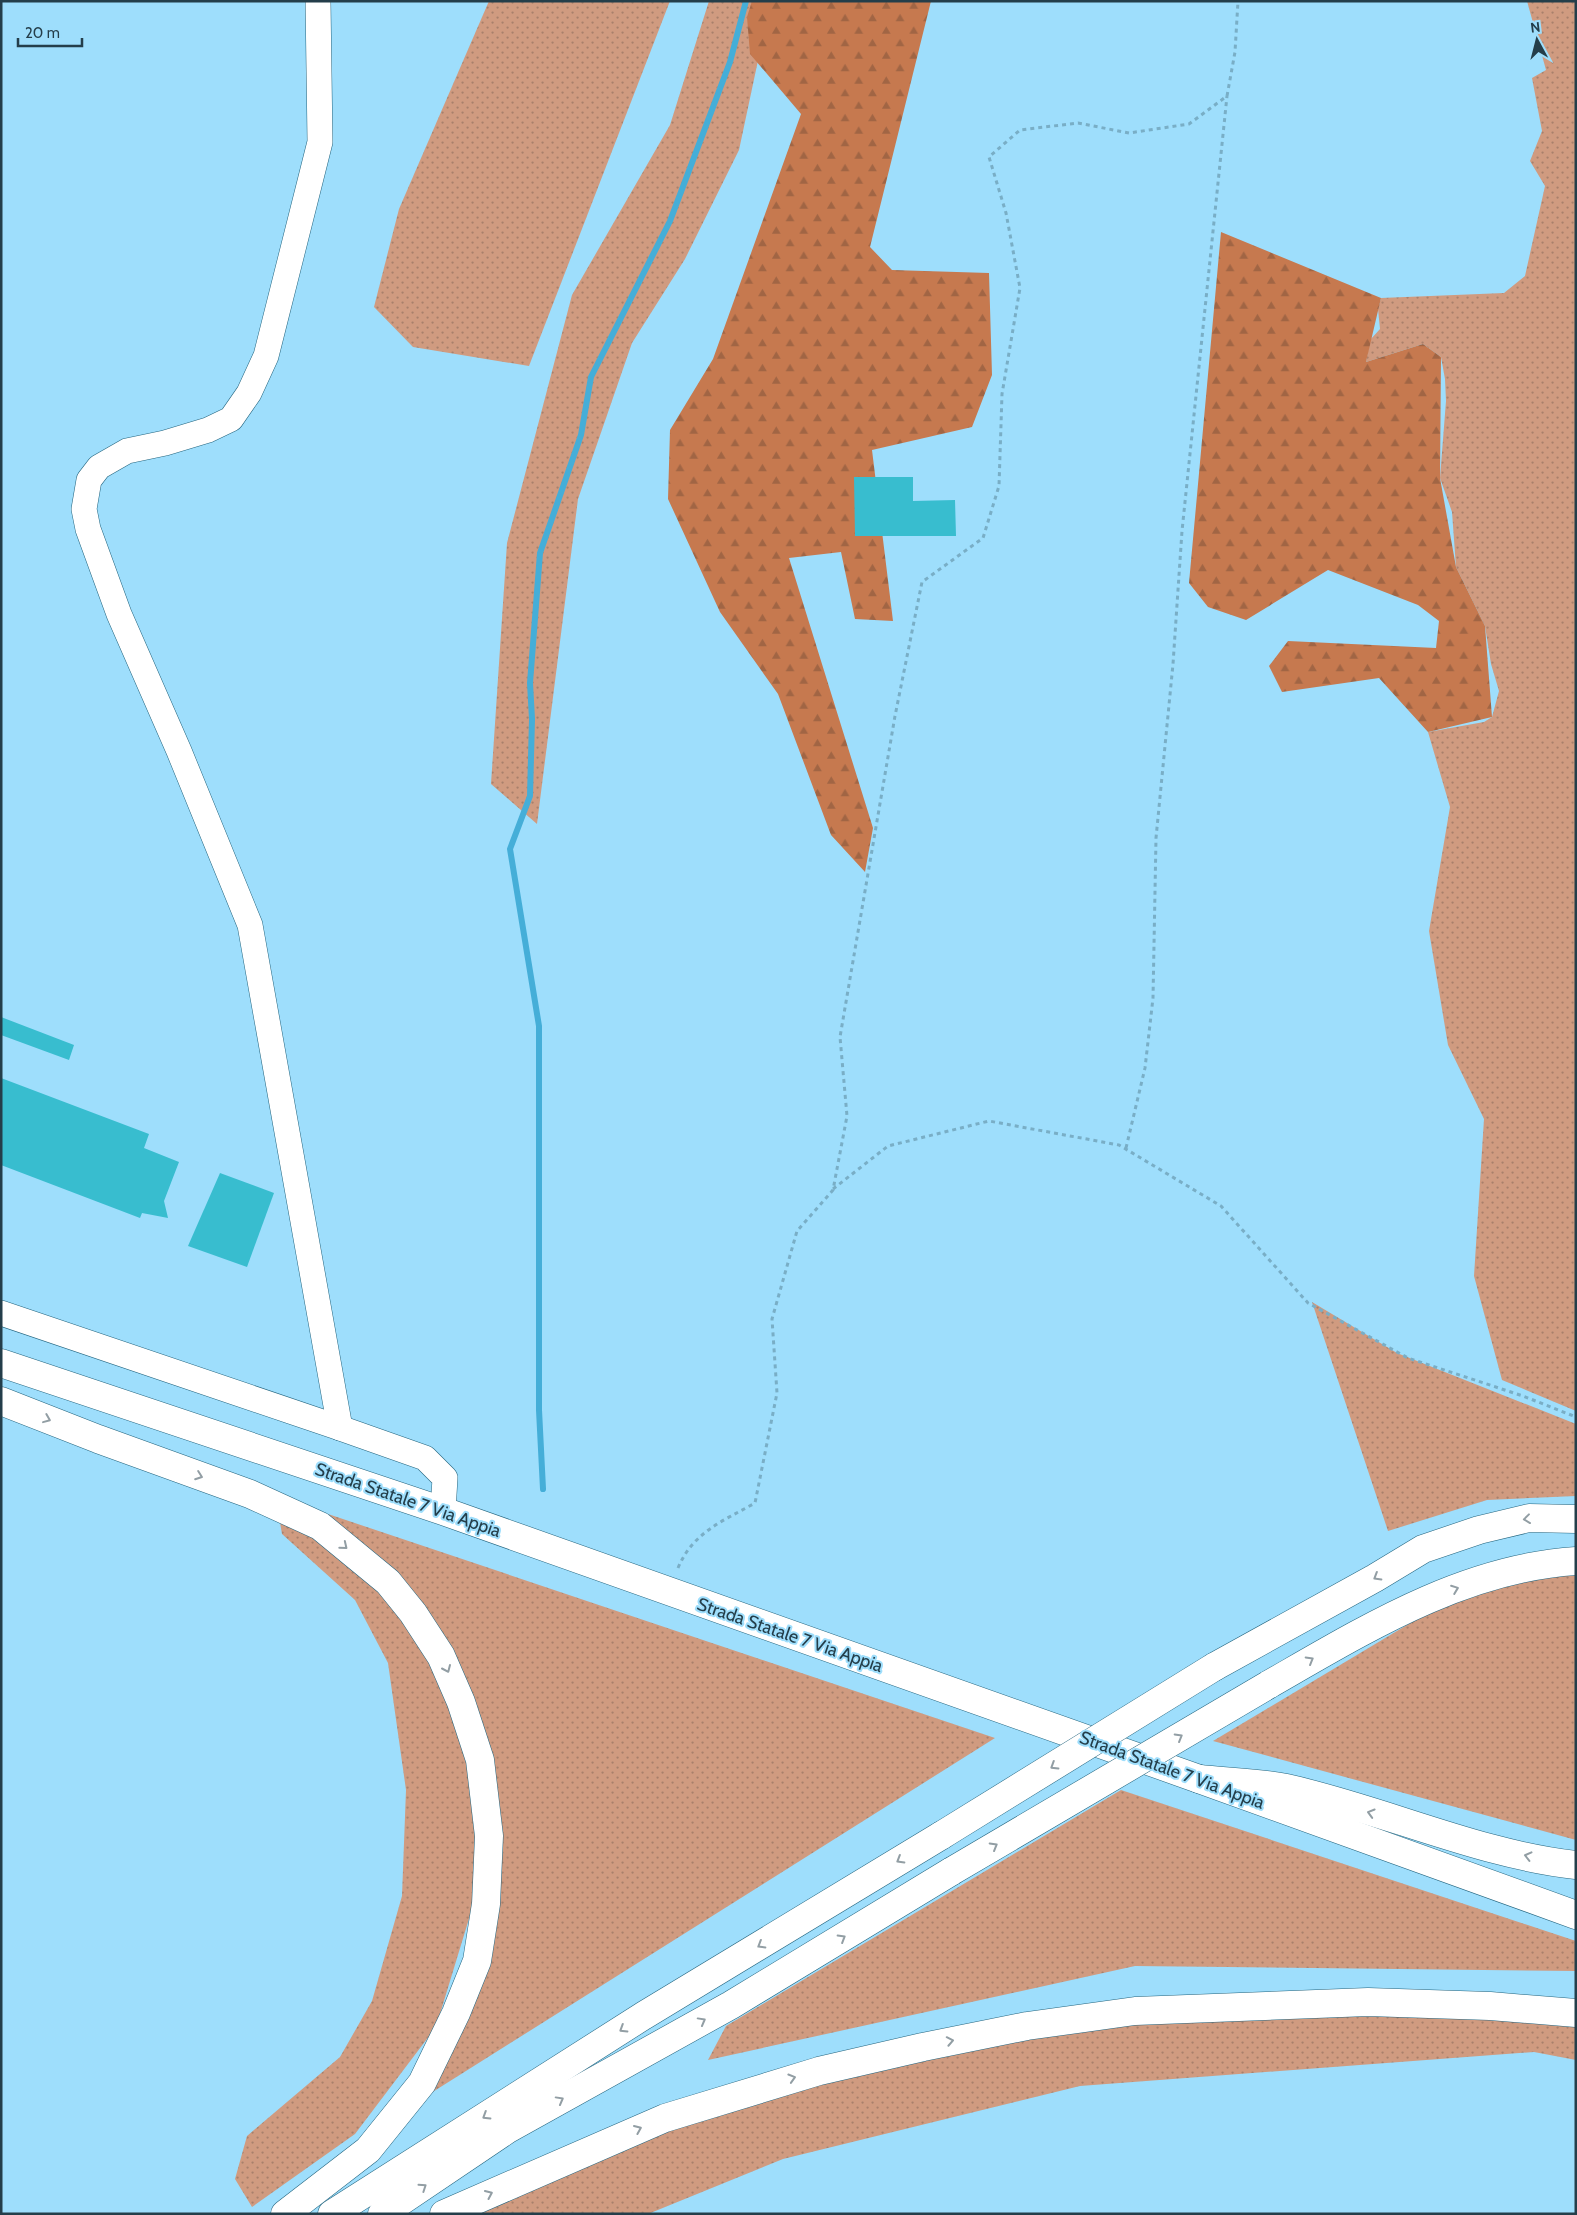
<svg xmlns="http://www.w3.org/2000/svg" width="1577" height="2215" font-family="Cabin,sans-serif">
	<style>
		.grass { fill: url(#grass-dots) }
		.forest { fill: url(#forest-firs) }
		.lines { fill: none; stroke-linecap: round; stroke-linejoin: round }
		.stream { stroke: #45aed8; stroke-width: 6 }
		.building { fill: #38bdcf }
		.minor-casing { stroke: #24657f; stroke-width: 26 }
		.trunk-casing { stroke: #24657f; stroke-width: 29 }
		.motorway-casing { stroke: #24657f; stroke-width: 29 }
		.path { stroke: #79aec6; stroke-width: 3; stroke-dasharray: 4 4; stroke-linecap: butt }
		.minor { stroke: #fff; stroke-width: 25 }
		.trunk { stroke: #fff; stroke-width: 28 }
		.motorway { stroke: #fff; stroke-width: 28 }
		.motorway-bridge-casing { stroke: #24657f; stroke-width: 29; stroke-linecap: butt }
		.motorway-bridge { stroke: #fff; stroke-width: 28 }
		.oneway { stroke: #929ea4 }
		.labels { text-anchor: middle; stroke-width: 4; stroke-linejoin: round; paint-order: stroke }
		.street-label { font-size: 18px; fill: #243e4a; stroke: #9edefc }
	</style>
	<defs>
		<pattern id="grass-dots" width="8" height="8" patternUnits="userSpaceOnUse" patternTransform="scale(1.25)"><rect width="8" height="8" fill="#d09b80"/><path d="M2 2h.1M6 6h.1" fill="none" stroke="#a9806b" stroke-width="1.8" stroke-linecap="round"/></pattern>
		<pattern id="forest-firs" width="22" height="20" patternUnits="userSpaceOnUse" patternTransform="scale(1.25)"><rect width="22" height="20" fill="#c6794f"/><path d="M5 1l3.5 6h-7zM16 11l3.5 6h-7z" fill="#a16544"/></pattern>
	</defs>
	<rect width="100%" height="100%" fill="#9edefc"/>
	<g class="grass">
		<polygon points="489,1 670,1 529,366 413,347 374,307 399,209"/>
		<polygon points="709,1 777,1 763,37 739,150 685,259 632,343 578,499 537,824 491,784 507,543 572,295 670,125"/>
		<polygon points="1527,1 1576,1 1576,1411 1502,1380 1474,1276 1484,1119 1448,1045 1429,931 1450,807 1428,732 1484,722 1492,717 1499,691 1491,664 1485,626 1456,567 1452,512 1440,478 1446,401 1445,379 1441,357 1423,344 1366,362 1370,340 1380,329 1378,309 1381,298 1504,293 1525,276 1545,186 1530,161 1542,131 1532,78 1546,70"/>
		<polygon points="1312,1302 1397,1353 1576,1424 1576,1496 1487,1500 1388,1531"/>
		<polygon points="277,1505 388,1584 460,1709 477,1796 475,1899 436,2027 355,2134 252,2207 235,2179 247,2136 340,2057 372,2001 402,1896 406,1790 388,1663 355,1600 282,1534"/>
		<polygon points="328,1514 995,1738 412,2105 481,1943 494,1852 431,1622"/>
		<polygon points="1576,1568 1576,1840 1213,1741 1432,1610 1518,1575"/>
		<polygon points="1121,1790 1576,1941 1576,1971 1135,1966 708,2060 726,2026"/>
		<polygon points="1128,2014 1576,2014 1576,2060 1534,2052 1080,2086 783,2159 648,2214 457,2214 765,2084"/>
	</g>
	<g class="forest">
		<polygon points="752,1 931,1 870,247 892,270 989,273 992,375 972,427 872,450 893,621 855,619 841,552 789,558 873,828 865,872 831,835 778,694 720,612 668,499 670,430 713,359 801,114 750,54 747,17"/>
		<polygon points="1221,232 1381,298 1366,362 1423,344 1441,357 1440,478 1456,567 1485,626 1492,717 1428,732 1379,678 1282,692 1269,666 1288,641 1436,648 1439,621 1418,605 1328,570 1246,620 1208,607 1189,583"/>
	</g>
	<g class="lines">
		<polyline class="stream" points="543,1489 539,1410 539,1026 510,849 530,796 532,719 530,683 540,553 581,435 591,377 670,221 730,62 746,1"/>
	</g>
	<g class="building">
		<polygon points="854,477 913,477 913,501 955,500 956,536 855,536"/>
		<polygon points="1,1017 74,1045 69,1060 1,1035"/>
		<polygon points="1,1078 149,1134 144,1148 179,1162 164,1201 168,1218 142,1213 140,1218 1,1165"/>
		<polygon points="220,1173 274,1193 247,1267 188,1246"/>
	</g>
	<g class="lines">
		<defs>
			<g id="minor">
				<polyline points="318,1 320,142 266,356 249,393 231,419 208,430 165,443 127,451 99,467 89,480 84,509 88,529 119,614 179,751 250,925 340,1428 425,1458 445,1478 443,1511"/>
				<polyline points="1,1313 340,1428"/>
			</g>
			<polyline id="trunk" points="1,1363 443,1511 1199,1779 1576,1915"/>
			<g id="motorway">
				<polyline points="1,1401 98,1439 250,1494 320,1526 388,1582 413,1613 441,1656 461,1702 480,1760 489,1836 486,1904 477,1961 456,2013 422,2083 368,2150 285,2214"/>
				<polyline points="1214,1667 1375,1578 1423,1549 1479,1530 1529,1518 1576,1519"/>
				<path d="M1268 1685C1364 1630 1463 1568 1576 1561"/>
				<path d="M1199 1779C1227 1782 1258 1782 1286 1788 1382 1809 1477 1854 1576 1865"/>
				<polyline points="332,2214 643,2016 942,1835"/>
				<polyline points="382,2214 508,2129 731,2005 952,1871"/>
				<polyline points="444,2214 665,2118 819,2071 923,2047 1027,2026 1135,2011 1368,2002 1490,2006 1576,2013"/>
			</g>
		</defs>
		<use href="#minor" class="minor-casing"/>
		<use href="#trunk" class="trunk-casing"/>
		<use href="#motorway" class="motorway-casing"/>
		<g class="path">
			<polyline points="1126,1148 1145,1068 1153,998 1156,838 1173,664 1182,531 1227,96"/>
			<polyline points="833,1189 888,1146 989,1121 1119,1145 1221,1206 1308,1303 1408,1358 1523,1396 1576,1417"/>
			<path d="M678 1568C693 1532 723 1521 755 1503L777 1393 772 1319 797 1231 833 1190 847 1116 840 1037 895 716 922 582 983 538 999 486 1002 394 1020 288 1006 213 989 157 1020 130 1078 123 1129 133 1189 124 1227 96 1235 52 1238 1"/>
		</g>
		<use href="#minor" class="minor"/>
		<use href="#trunk" class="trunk"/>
		<use href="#motorway" class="motorway"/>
		<defs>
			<g id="motorway-bridge">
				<polyline points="942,1835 1214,1667"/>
				<polyline points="952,1871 1268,1685"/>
			</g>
		</defs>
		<use href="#motorway-bridge" class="motorway-bridge-casing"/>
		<use href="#motorway-bridge" class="motorway-bridge"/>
	</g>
	<defs><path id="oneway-chevron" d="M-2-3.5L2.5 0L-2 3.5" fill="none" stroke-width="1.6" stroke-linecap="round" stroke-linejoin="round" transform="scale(1.25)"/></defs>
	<g class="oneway">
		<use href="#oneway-chevron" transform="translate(47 1419) rotate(22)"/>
		<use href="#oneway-chevron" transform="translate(199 1476) rotate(20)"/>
		<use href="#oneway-chevron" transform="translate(1527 1519) rotate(173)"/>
		<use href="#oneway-chevron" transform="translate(344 1546) rotate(39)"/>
		<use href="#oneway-chevron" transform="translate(1377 1577) rotate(149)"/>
		<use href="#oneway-chevron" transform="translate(1455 1589) rotate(-21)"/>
		<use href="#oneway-chevron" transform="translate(1310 1660) rotate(-30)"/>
		<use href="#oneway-chevron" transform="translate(447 1669) rotate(66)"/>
		<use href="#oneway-chevron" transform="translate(1179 1737) rotate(-30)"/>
		<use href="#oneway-chevron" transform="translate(1054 1766) rotate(148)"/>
		<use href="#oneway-chevron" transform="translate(1371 1813) rotate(-164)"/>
		<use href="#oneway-chevron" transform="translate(994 1846) rotate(-30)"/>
		<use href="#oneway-chevron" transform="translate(1528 1856) rotate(-166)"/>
		<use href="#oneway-chevron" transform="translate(900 1860) rotate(149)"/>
		<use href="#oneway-chevron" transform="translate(842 1938) rotate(-31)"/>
		<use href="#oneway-chevron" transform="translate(761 1945) rotate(149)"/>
		<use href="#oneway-chevron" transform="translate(702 2021) rotate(-29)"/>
		<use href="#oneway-chevron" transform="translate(623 2029) rotate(148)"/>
		<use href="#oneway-chevron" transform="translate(950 2041) rotate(-11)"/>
		<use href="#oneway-chevron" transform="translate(792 2078) rotate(-17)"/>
		<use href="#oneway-chevron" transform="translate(560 2100) rotate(-29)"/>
		<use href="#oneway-chevron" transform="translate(486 2116) rotate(148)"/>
		<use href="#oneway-chevron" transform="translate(638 2129) rotate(-23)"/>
		<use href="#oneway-chevron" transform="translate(423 2187) rotate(-34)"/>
		<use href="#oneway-chevron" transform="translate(489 2194) rotate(-24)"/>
	</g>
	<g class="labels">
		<g class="street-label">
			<text transform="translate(408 1500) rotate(19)" y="6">Strada Statale 7 Via Appia</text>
			<text transform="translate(790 1635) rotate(19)" y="6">Strada Statale 7 Via Appia</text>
			<text transform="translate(1172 1770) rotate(20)" y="6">Strada Statale 7 Via Appia</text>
		</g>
	</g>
	<rect width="1577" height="2215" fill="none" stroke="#243e4a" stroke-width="5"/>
	<g transform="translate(1537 40) rotate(353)" stroke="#9edefc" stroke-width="4" paint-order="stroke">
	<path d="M0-4L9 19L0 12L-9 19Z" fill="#243e4a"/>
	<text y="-8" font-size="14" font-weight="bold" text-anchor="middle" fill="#243e4a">N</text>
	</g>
	<path d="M18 38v8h64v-8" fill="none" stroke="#243e4a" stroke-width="2.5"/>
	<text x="25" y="38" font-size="15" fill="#243e4a" stroke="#9edefc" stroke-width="4" paint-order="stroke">20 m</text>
</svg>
